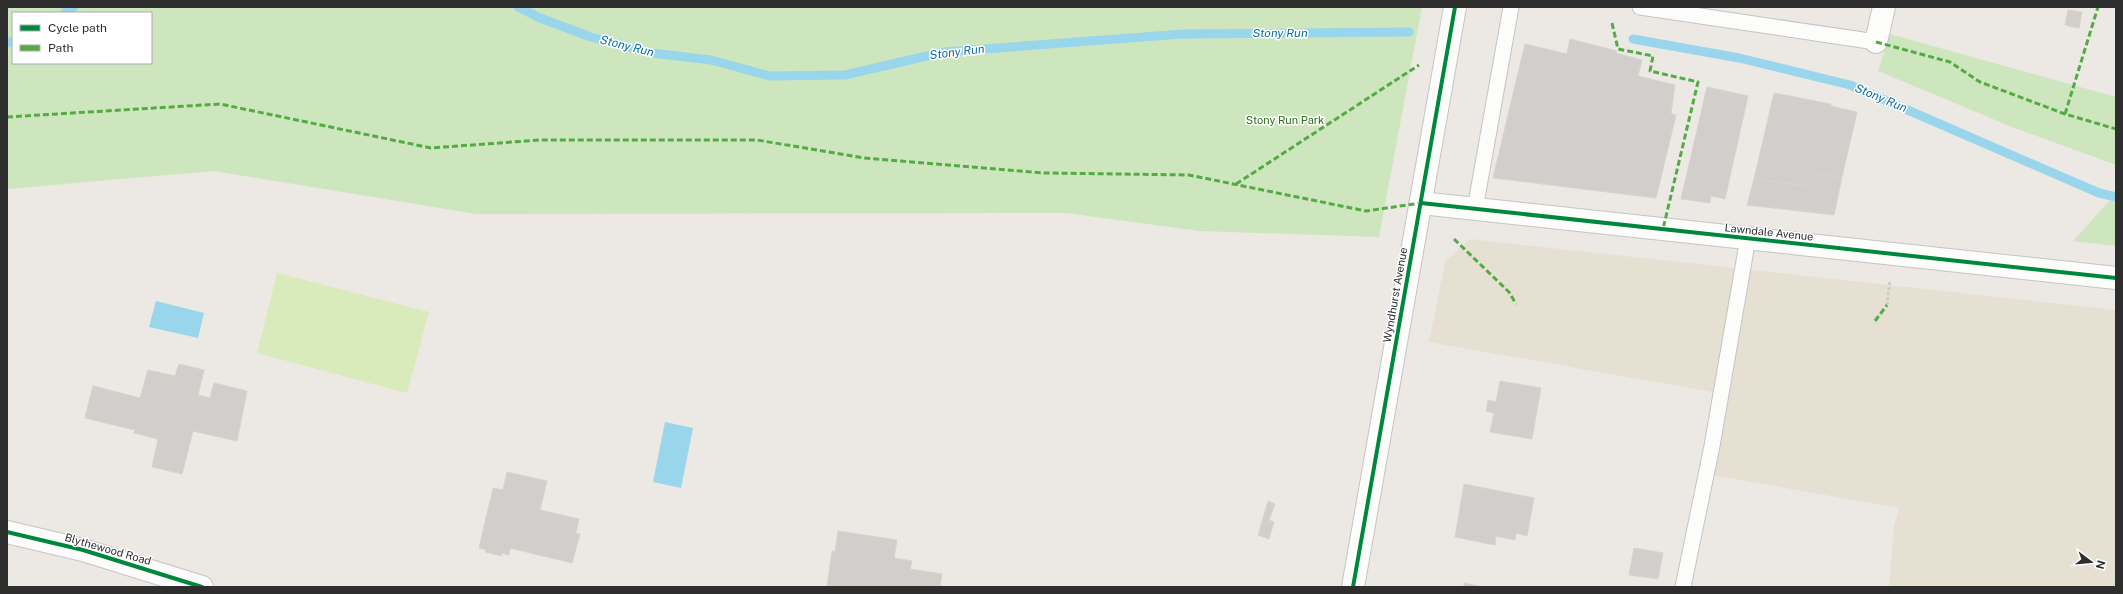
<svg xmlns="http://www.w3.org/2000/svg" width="2123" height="594" font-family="'Public Sans',sans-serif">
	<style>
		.education { fill: #e6e0d3 }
		.green { fill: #cee6be; fill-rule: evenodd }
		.pitch { fill: #d9eabb }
		.water { fill: #99d6ec }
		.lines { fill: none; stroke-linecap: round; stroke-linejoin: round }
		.stream { stroke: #99d6ec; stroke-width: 9 }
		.building { fill: #d1cecb; stroke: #d7d4d0 }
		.lane-casing { stroke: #c5c4c5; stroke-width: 17 }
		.street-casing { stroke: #c5c4c5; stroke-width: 24 }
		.secondary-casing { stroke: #c5c4c5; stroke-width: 24 }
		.path { stroke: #c9c9c8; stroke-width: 2.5; stroke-dasharray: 3 2; stroke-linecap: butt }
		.lane { stroke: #fcfcfb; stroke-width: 15 }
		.street { stroke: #fcfcfb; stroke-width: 22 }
		.secondary { stroke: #fcfcfb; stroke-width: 22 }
		.quiet { stroke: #54ab44; stroke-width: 3; stroke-dasharray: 6 3; stroke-linecap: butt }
		.cycleway-casing { stroke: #fff; stroke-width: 6 }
		.cycleway { stroke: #00873e; stroke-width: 4 }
		.labels { text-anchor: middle; stroke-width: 3; stroke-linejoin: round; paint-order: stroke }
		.park-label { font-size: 11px; fill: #2c6e1b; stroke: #fff }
		.street-label { font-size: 11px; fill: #2e2e2e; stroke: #fff }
		.water-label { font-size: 12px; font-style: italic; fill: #0d6fa3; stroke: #fff }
	</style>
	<rect width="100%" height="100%" fill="#ece8e4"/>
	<polygon class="education" points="1470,239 2116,310 2116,587 1889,587 1894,526 1899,508 1711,475 1723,394 1429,342 1445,262"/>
	<g class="green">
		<path d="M7 7H1422L1379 237 1199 231 1066 213 476 214 214 171 7 189ZM13 13H151V63H13Z"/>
		<polygon points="1890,34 2116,97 2116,165 2012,127 1878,71"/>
		<polygon points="2116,194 2116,246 2073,241"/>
	</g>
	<polygon class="pitch" points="277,273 429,312 407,393 257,353"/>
	<g class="water">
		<polygon points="156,301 204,313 198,338 149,327"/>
		<polygon points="665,422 693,428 681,488 653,482"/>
	</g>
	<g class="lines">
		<g class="stream">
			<polyline points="518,7 540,18 591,37 651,53 711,60 770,76 845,75 944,52 1183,34 1409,32"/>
			<polyline points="64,13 74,7"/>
			<polyline points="1633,39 1739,58 1850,85 2099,193 2116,197"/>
			<polyline points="7,43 13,41"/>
		</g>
	</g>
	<g class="building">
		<polygon points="2068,10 2082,12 2079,28 2065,25"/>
		<polygon points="1570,39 1617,51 1616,53 1642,60 1638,76 1675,85 1671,114 1676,115 1656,198 1493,178 1525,44 1567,54"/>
		<polygon points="1707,87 1748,96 1725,199 1711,196 1710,203 1681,199"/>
		<polygon points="1774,93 1831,104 1831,106 1857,112 1842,177 1815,175 1812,187 1754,179"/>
		<polygon points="1815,175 1842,177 1834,215 1747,205 1754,179 1812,187"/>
		<polygon points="179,364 204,370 198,395 210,398 214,383 247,391 237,441 193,431 182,474 152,467 158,439 134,433 135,430 85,418 93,386 140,398 148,370 175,376"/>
		<polygon points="1500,381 1541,388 1532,439 1490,432 1494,413 1486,411 1488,400 1496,402"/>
		<polygon points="507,472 547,481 540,510 579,519 576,533 580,534 572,563 510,548 509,555 502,553 502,556 485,552 486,550 479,548 493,488 503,490"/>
		<polygon points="1464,484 1534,498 1527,536 1516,533 1515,540 1496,536 1495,545 1455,537"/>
		<polygon points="1268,501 1275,504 1269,520 1274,522 1269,539 1258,535"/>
		<polygon points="838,531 897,540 894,558 912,561 910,569 942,574 940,587 827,587 832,551 835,552"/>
		<polygon points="1634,548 1663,553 1658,579 1629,575"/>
		<polygon points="1464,583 1483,587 1464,587"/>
	</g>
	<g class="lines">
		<defs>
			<g id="lane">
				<polyline points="1640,7 1876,42"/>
				<polyline points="1475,209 1511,7"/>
				<polyline points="1683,587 1712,446 1748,238"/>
			</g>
			<g id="street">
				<polyline points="1876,42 1884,7"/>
				<polyline points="1421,203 2116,278"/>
				<polyline points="7,532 83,550 202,587"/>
			</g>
			<polyline id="secondary" points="1353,587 1455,7"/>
		</defs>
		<use href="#lane" class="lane-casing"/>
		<use href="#street" class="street-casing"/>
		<use href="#secondary" class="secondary-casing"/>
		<polyline class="path" points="1887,305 1890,280"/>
		<use href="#lane" class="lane"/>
		<use href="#street" class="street"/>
		<use href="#secondary" class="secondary"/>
		<g class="quiet">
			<polyline points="1612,23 1618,49 1653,56 1650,71 1698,82 1663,229"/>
			<polyline points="1876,42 1950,62 1980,82 2065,114 2116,129"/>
			<polyline points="2065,114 2098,7"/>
			<polyline points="7,117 220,104 431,148 540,140 757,140 864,158 1045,173 1189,175 1366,211 1421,203"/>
			<polyline points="1236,184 1419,65"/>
			<polyline points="1454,239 1509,292 1516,304"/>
			<polyline points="1875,321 1887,305"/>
		</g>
		<defs>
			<g id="cycleway">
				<polyline points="1421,203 2116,278"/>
				<polyline points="7,532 83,550 202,587"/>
				<polyline points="1353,587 1455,7"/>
			</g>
		</defs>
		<use href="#cycleway" class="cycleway-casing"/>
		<use href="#cycleway" class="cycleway"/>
	</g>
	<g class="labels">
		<g class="park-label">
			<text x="1285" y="124">Stony Run Park</text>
		</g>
		<g class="street-label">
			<text transform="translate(1769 232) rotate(6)" y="4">Lawndale Avenue</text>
			<text transform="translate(1395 295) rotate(-80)" y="4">Wyndhurst Avenue</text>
			<text transform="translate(108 549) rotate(16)" y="4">Blythewood Road</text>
		</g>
		<g class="water-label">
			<text x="1280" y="37">Stony Run</text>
			<text transform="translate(627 46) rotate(14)" y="4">Stony Run</text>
			<text transform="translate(957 52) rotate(-7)" y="4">Stony Run</text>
			<text transform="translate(1881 98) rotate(23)" y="4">Stony Run</text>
		</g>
	</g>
	<rect width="2123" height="594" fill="none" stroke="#2e2e2e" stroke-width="16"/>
	<rect x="12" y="12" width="140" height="52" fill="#ffffff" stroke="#ababab"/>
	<rect x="20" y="25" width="20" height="6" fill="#00873e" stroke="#ababab"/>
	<text x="48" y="32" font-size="12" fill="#2e2e2e">Cycle path</text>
	<rect x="20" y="45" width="20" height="6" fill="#54ab44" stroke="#ababab"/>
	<text x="48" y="52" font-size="12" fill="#2e2e2e">Path</text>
	<g transform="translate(2091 562) rotate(106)" stroke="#ffffff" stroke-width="3" paint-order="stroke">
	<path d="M0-3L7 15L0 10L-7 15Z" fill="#2e2e2e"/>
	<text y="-6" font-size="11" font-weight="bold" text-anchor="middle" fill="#2e2e2e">N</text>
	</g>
</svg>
